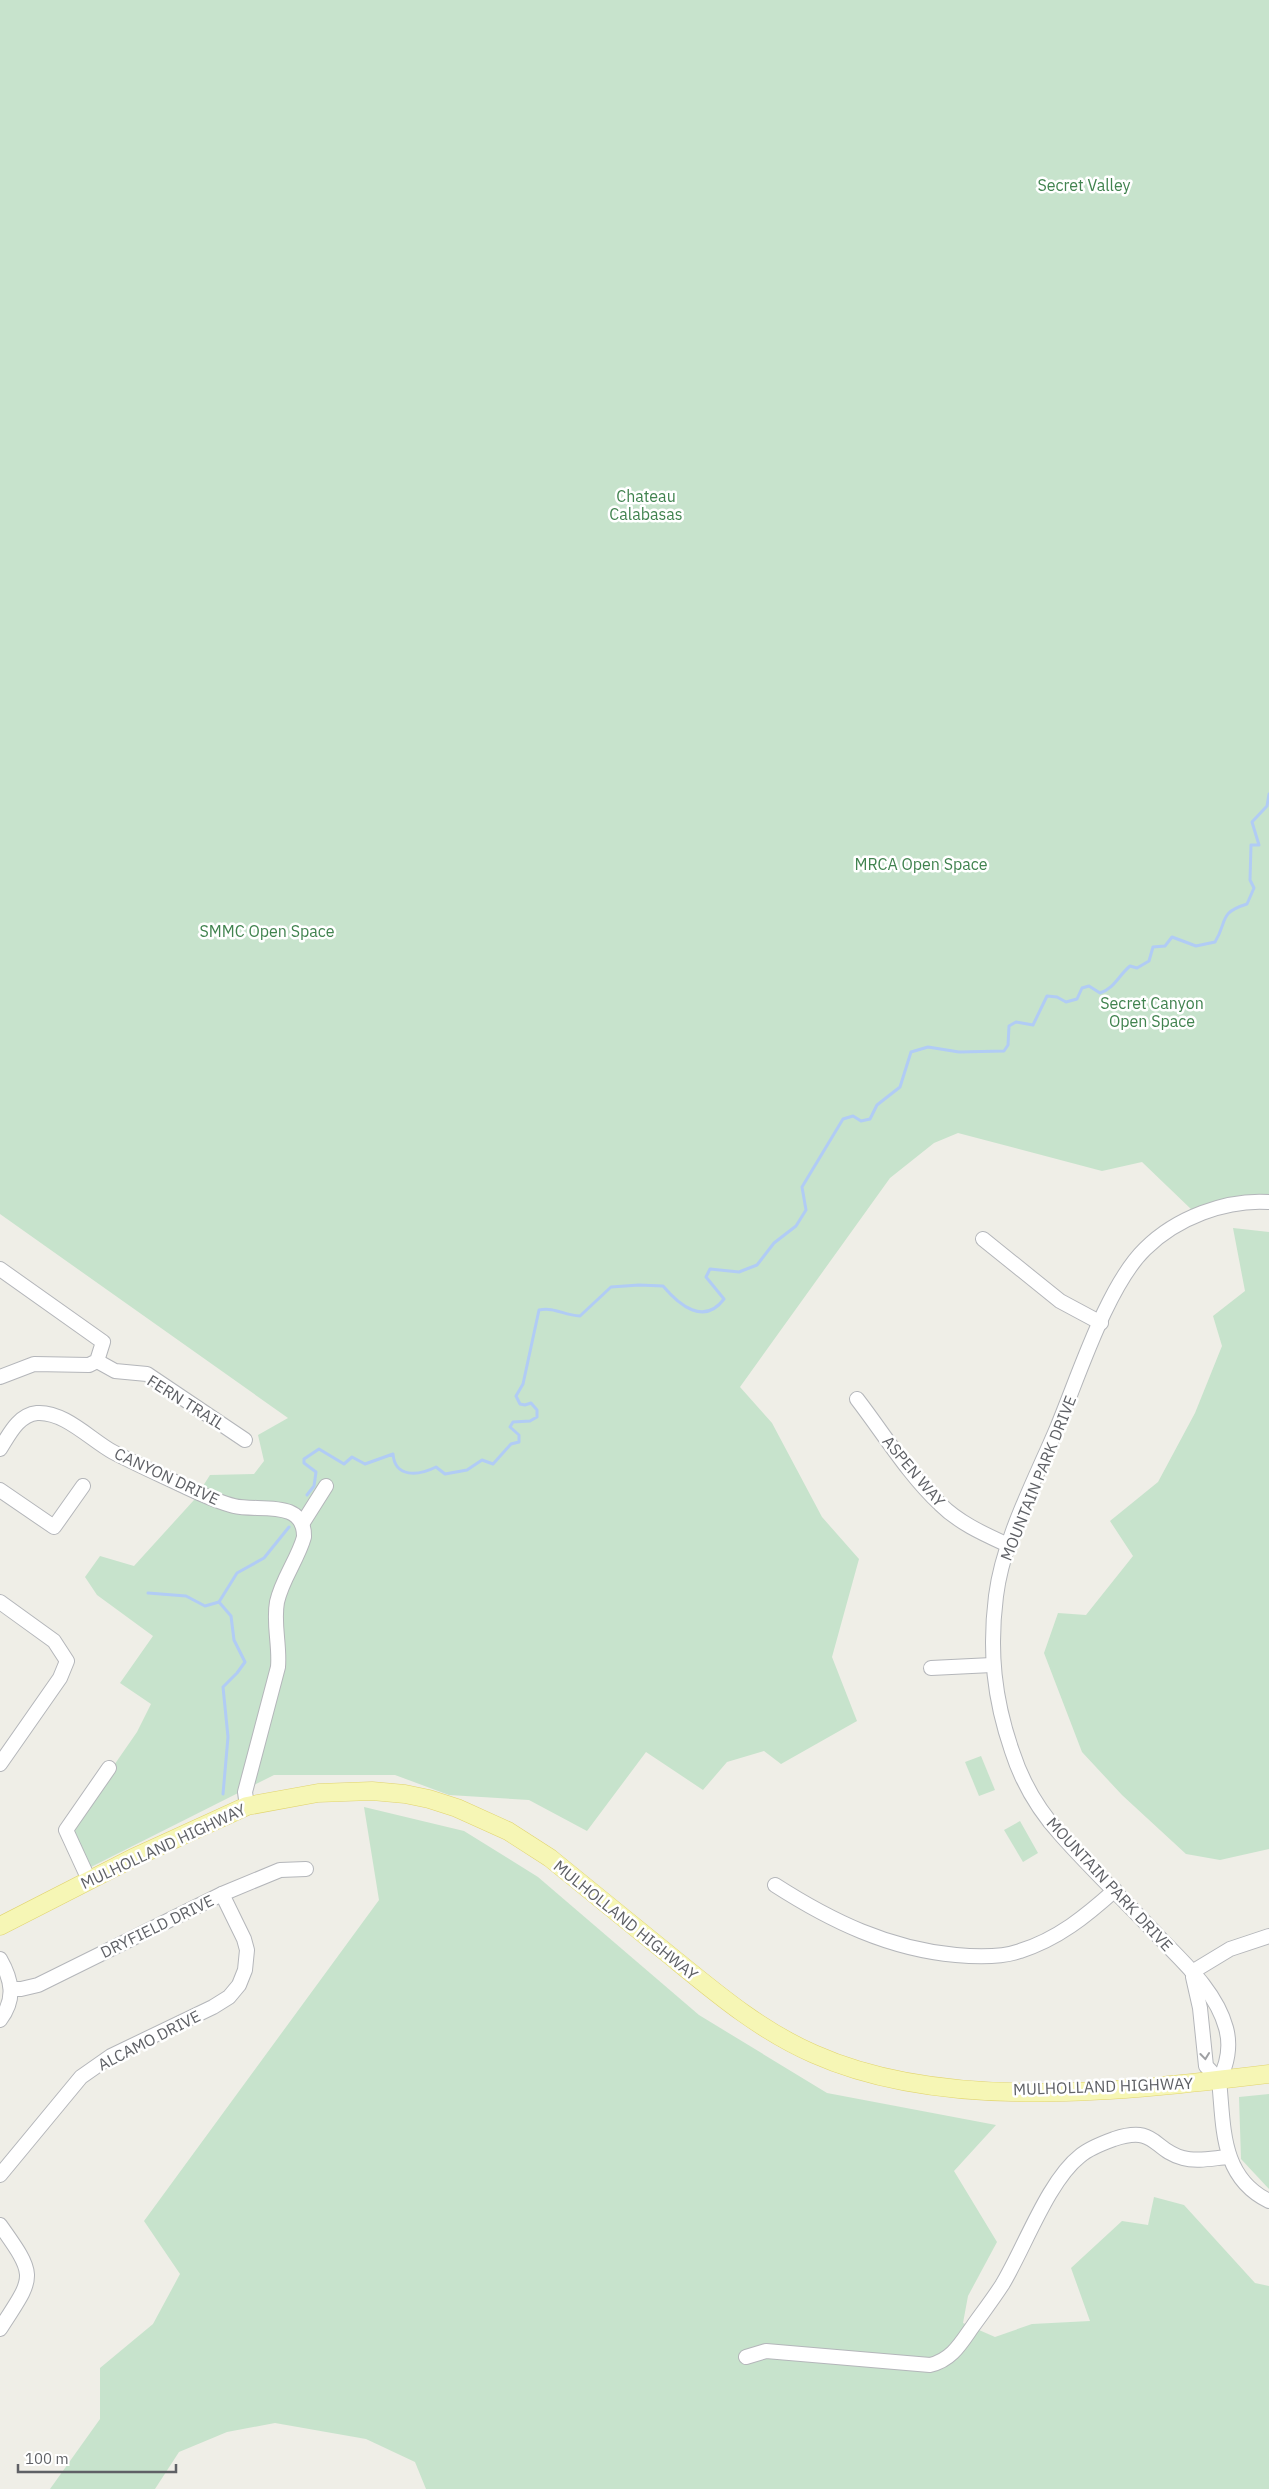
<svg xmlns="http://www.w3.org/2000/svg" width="1269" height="2489" font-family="'IBM Plex Sans',sans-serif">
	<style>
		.green { fill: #c7e3cc }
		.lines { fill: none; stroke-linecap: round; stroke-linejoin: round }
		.stream { stroke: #b1ccf5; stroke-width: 3 }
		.minor-casing { stroke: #b4b6ba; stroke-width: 16 }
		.major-casing { stroke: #e1d46e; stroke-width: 19 }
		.minor { stroke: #fff; stroke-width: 14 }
		.major { stroke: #f6f6b5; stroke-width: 18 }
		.oneway { stroke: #9fa0a3 }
		.labels { text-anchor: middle; stroke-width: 5; stroke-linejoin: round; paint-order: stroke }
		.park-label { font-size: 16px; fill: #41834f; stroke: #fff }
		.street-label { font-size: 16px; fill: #5f6166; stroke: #fff }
	</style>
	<rect width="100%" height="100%" fill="#efeee7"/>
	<g class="green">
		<path d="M0 0H1269V1204L1193 1211 1142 1162 1102 1171 958 1133 934 1143 890 1178 740 1387 772 1423 822 1517 859 1559 832 1657 857 1721 781 1764 764 1751 727 1762 703 1790 646 1752 587 1831 529 1800 449 1795 395 1775H274L91 1867C84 1855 68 1837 74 1823L137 1732 151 1704 120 1683 153 1636 97 1595 85 1577 100 1556 134 1566 194 1500 210 1475 254 1474 264 1461 258 1435 288 1418 0 1214Z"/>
		<polygon points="1233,1228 1269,1232 1269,1849 1220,1860 1186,1854 1122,1795 1082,1752 1044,1653 1058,1613 1086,1615 1133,1556 1110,1521 1158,1482 1195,1413 1222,1346 1213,1316 1245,1291"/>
		<polygon points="981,1756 995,1790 979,1796 965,1762"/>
		<polygon points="364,1807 464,1831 538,1877 699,2015 827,2093 996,2125 954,2171 997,2242 968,2296 963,2323 995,2337 1032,2324 1090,2321 1071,2268 1122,2221 1148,2225 1154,2197 1184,2205 1255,2283 1269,2286 1269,2489 426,2489 415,2462 366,2439 275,2423 227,2432 179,2452 155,2489 50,2489 100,2419 100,2368 153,2324 180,2274 144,2221 379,1900"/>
		<polygon points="1020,1821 1038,1853 1023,1862 1004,1830"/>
		<polygon points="1269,2094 1269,2189 1241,2159 1239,2097"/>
	</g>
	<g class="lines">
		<g class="stream">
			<path d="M307 1495 314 1486 316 1472 304 1463V1459L319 1449 344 1464 352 1457 365 1464 393 1454C395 1478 418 1476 436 1467L445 1474 467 1470 482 1460 493 1464 511 1444 519 1442V1435L510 1427 513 1422 530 1421 537 1417V1410L531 1403 525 1405 520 1404 516 1396 523 1384 539 1310C555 1307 563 1315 580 1316L611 1287 639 1285 663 1286C679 1305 704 1326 724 1299L706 1277 710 1269 739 1272 757 1265 774 1243 796 1226 806 1210 802 1187 843 1119 853 1116 861 1121 870 1119 877 1105 900 1087 911 1052 928 1047 959 1052 1004 1051 1008 1045 1009 1026 1016 1022 1033 1025 1047 996 1057 997 1066 1002 1077 999 1082 988 1089 986 1100 993C1114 989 1119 975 1130 966L1137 968 1149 961 1153 947 1165 946 1172 937 1196 946 1215 942C1228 921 1218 913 1247 904L1254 888 1250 880 1251 845H1259L1252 822 1267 806 1269 794"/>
			<polyline points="148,1593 186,1596 205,1606 219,1602"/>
			<polyline points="223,1794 228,1737 223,1687 237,1673 245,1662 234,1640 231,1616 219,1602 237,1573 264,1558 289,1527"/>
		</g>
		<defs>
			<g id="minor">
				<polyline points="983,1239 1060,1301 1101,1323"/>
				<polyline points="0,1269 103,1342 97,1361 89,1365 34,1364 0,1377"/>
				<polyline points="97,1361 115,1371 147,1374 245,1440"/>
				<path d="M857 1399C884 1434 908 1474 940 1504 959 1523 984 1534 1008 1545"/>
				<path d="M0 1449C9 1435 18 1415 37 1413 64 1411 91 1440 113 1452 138 1465 163 1476 188 1488 203 1495 218 1502 234 1506 257 1512 305 1498 304 1537 298 1559 282 1579 277 1602 273 1624 280 1645 278 1667L245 1792 247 1806"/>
				<polyline points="0,1490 54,1527 83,1486"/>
				<polyline points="302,1524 326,1486"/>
				<polyline points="0,1602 54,1641 67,1661 60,1678 0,1764"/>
				<polyline points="931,1668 992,1665"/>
				<polyline points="89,1880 66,1830 109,1768"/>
				<path d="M775 1885C831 1921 889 1949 956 1955 977 1957 1000 1958 1020 1951 1058 1939 1086 1916 1115 1890"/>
				<path d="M0 1959C12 1980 16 1999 0 2020"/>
				<polyline points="1192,1972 1230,1949 1269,1936"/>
				<polyline points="1193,1977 1200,2008 1206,2066 1219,2080"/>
				<polyline points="11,1989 21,1989 38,1985 222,1894 280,1870 306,1869"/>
				<path d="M1219 2080C1227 2065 1231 2046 1226 2028 1216 1991 1184 1963 1159 1937 1127 1903 1092 1870 1061 1835 1039 1811 1022 1782 1012 1751 994 1699 989 1651 996 1596 1003 1540 1035 1480 1057 1428 1078 1378 1107 1286 1145 1249 1176 1218 1226 1199 1269 1202"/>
				<path d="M1219 2080C1224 2127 1220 2177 1269 2201"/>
				<polyline points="0,2175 81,2077 111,2056 213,2007 229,1997 239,1985 245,1970 247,1950 244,1939 222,1894"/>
				<path d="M0 2225C38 2278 34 2276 0 2329"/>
				<path d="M746 2357 766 2351 930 2365C952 2360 961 2343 973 2326 983 2312 993 2299 1002 2285 1024 2249 1048 2181 1080 2156 1088 2149 1103 2143 1114 2139 1157 2125 1152 2150 1183 2158 1197 2162 1214 2158 1228 2157"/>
			</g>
			<path id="major" d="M0 1926 133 1858 247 1806 318 1793 372 1791 405 1794 429 1799 457 1808 508 1831 550 1858C591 1891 632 1925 673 1958 717 1994 761 2031 814 2054 946 2113 1129 2091 1269 2074"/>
		</defs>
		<use href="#minor" class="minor-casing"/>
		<use href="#major" class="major-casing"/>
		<use href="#minor" class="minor"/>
		<use href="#major" class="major"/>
	</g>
	<defs><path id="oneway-chevron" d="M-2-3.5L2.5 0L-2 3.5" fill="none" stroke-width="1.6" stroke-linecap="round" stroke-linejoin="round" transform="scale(1.25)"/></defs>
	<use class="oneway" href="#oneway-chevron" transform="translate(1205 2056) rotate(84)"/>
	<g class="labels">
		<g class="park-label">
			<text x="1084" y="191">Secret Valley</text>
			<text x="646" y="502">Chateau<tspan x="646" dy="18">Calabasas</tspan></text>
			<text x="921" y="870">MRCA Open Space</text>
			<text x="267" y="937">SMMC Open Space</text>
			<text x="1152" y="1009">Secret Canyon<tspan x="1152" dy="18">Open Space</tspan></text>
		</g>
		<g class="street-label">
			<text transform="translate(186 1402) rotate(32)" y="6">FERN TRAIL</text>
			<text transform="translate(914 1471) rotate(50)" y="6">ASPEN WAY</text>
			<text transform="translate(167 1476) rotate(25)" y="6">CANYON DRIVE</text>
			<text transform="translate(1038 1478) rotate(-68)" y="6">MOUNTAIN PARK DRIVE</text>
			<text transform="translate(163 1846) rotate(-25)" y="6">MULHOLLAND HIGHWAY</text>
			<text transform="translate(1110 1884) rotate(47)" y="6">MOUNTAIN PARK DRIVE</text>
			<text transform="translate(626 1920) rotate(39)" y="6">MULHOLLAND HIGHWAY</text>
			<text transform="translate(157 1926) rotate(-26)" y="6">DRYFIELD DRIVE</text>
			<text transform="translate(149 2040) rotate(-27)" y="6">ALCAMO DRIVE</text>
			<text transform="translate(1103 2086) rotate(-2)" y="6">MULHOLLAND HIGHWAY</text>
		</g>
	</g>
	<path d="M18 2464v8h158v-8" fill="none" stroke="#5f6166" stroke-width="2.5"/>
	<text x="25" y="2464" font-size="15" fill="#5f6166" stroke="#ffffff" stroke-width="4" paint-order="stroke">100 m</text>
</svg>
